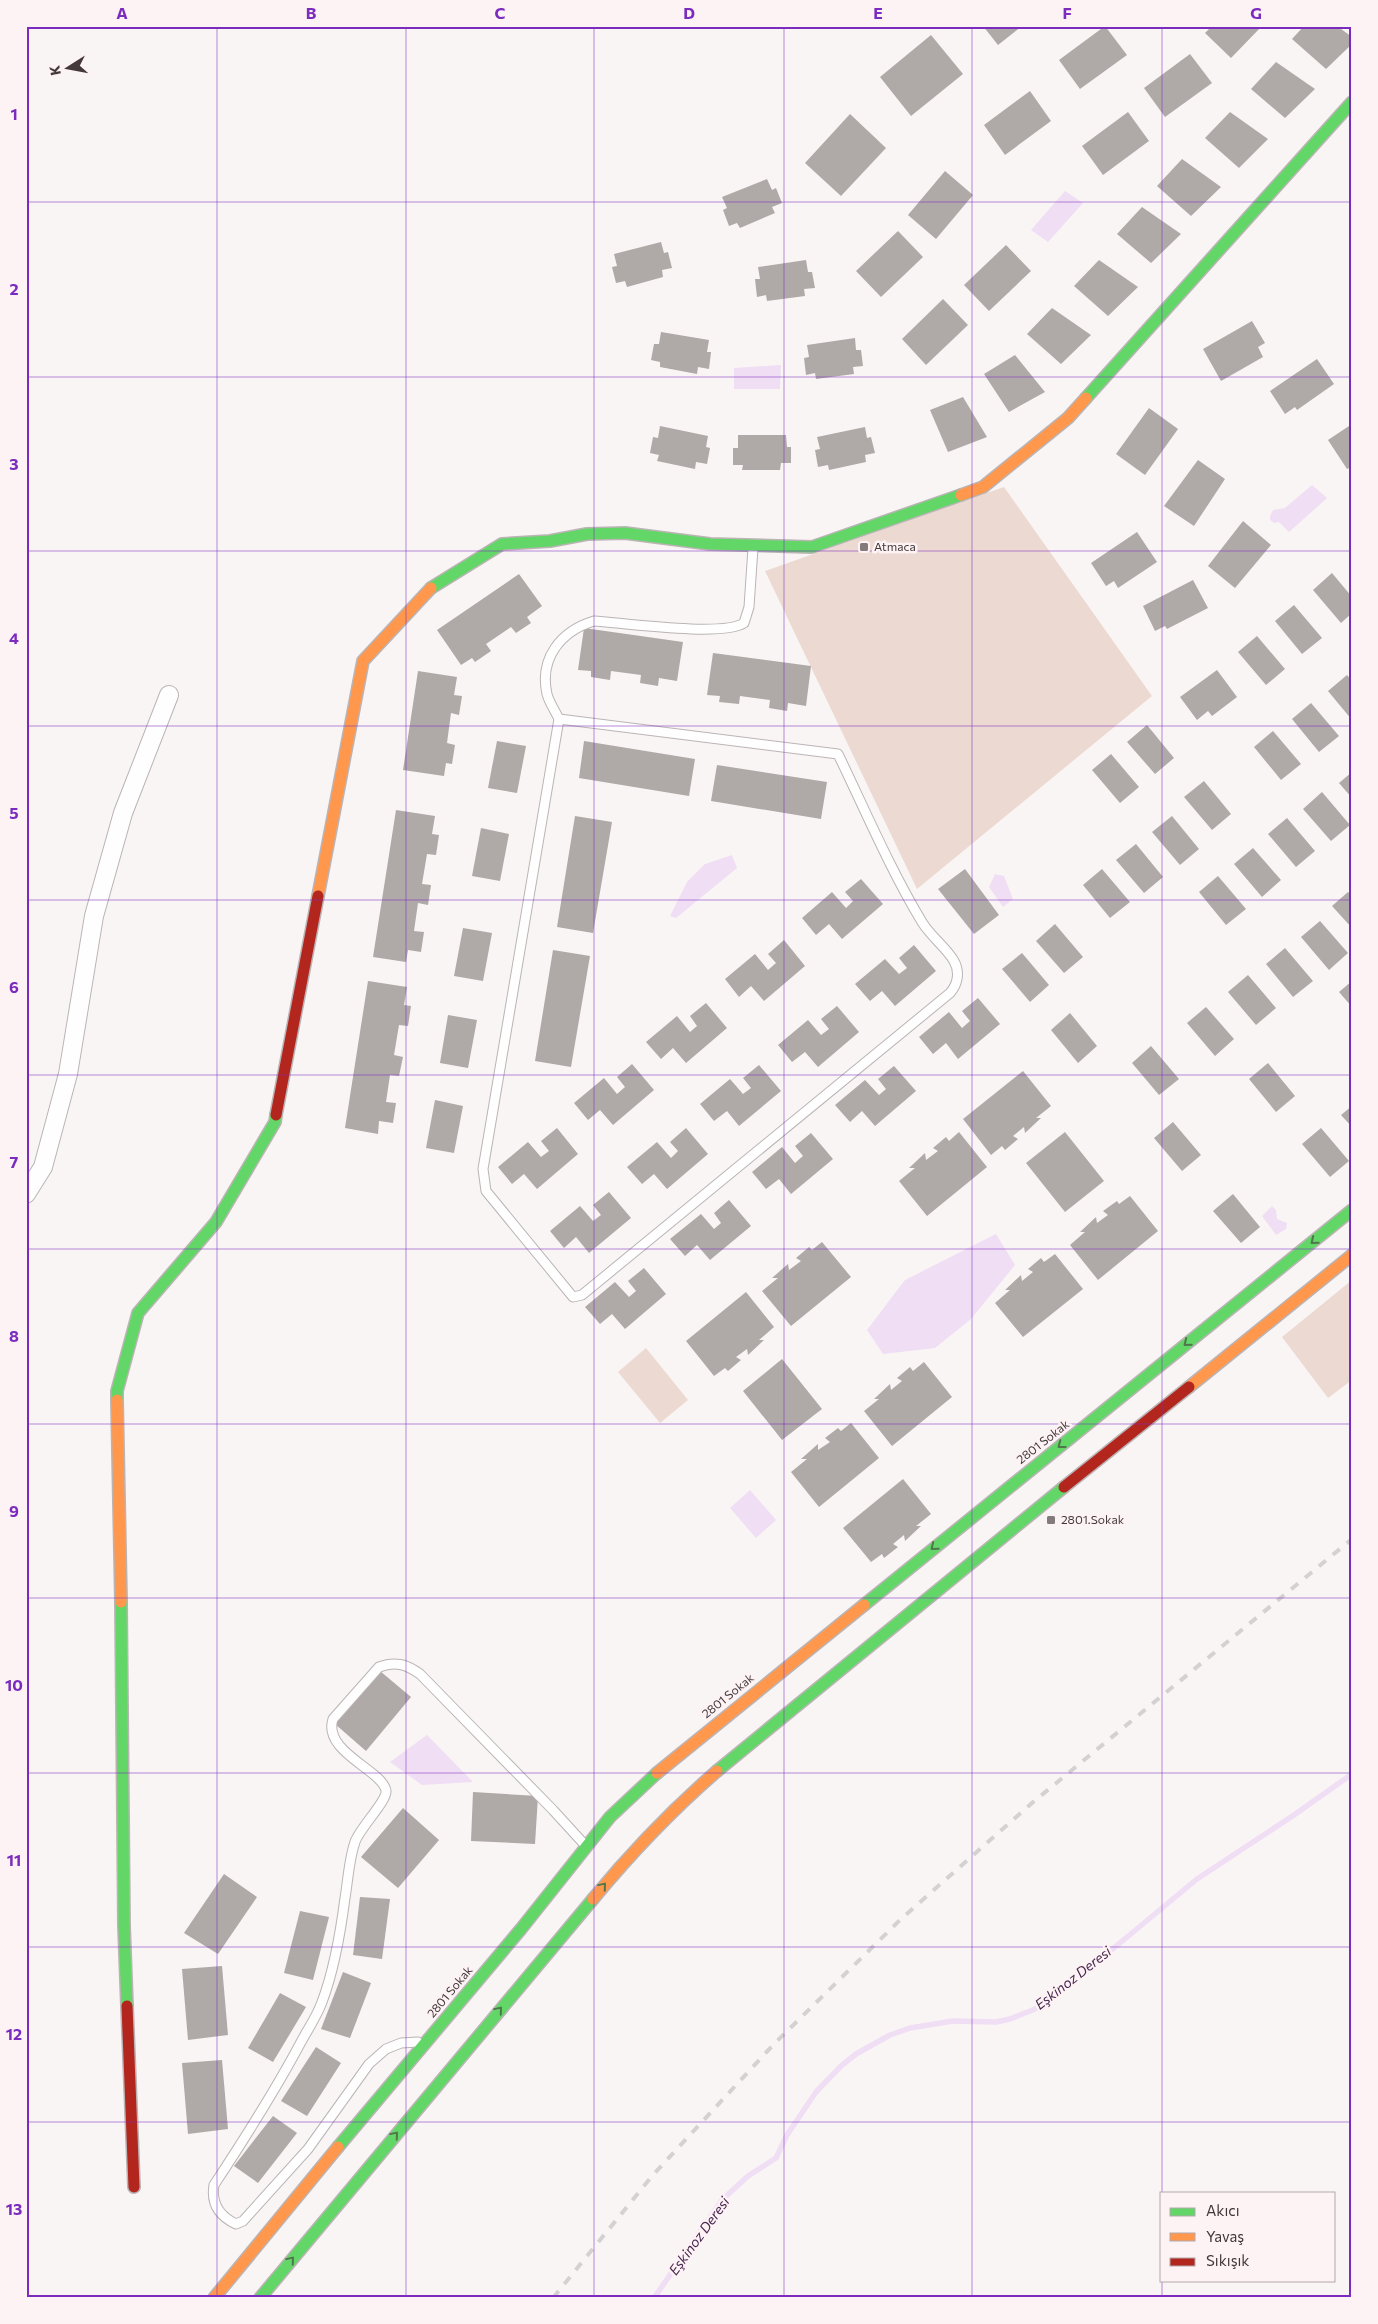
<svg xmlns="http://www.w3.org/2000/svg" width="1378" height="2324" font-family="Commissioner,sans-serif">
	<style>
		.green { fill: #ecdad2 }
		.water { fill: #f0def4 }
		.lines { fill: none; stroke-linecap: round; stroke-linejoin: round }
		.stream { stroke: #f0def4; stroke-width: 5.5 }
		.building { fill: #afa9a8 }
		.lane-casing { stroke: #bbb4b5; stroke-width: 11 }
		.street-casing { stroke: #bbb4b5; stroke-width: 20 }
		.fast-casing { stroke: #bbb4b5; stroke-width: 14 }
		.slow-casing { stroke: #bbb4b5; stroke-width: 14 }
		.jam-casing { stroke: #bbb4b5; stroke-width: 14 }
		.lane { stroke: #fefefe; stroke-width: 9 }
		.street { stroke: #fefefe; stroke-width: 18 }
		.fast { stroke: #63d668; stroke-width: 11 }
		.slow { stroke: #ff974d; stroke-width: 11 }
		.jam { stroke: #b3261e; stroke-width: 11 }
		.rail { stroke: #d3d1d1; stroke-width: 4; stroke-dasharray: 9 9; stroke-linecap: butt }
		.oneway { stroke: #50774c }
		.grid { fill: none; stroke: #7b2cbf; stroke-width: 1; stroke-opacity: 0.55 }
		.poi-dot { fill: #837a7b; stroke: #fdf2f4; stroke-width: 2 }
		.labels { text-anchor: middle; stroke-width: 5; stroke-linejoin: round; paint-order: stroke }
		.poi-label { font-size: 12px; fill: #43383a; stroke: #fdf2f4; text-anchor: start }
		.street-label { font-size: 12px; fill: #43383a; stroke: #fdf2f4 }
		.water-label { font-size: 14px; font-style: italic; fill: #472850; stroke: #fdf2f4 }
		.neatline { fill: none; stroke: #7b2cbf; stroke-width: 2 }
		.grid-label { font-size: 16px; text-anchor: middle; font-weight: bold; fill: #7b2cbf }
	</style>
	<rect width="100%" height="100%" fill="#faf5f5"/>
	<g class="green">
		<polygon points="1004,487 1152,696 917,889 765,571"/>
		<polygon points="1352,1280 1352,1380 1328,1398 1282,1337"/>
		<polygon points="646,1348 688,1400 660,1423 618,1372"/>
	</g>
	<g class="water">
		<polygon points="1065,191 1083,203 1048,242 1031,230"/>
		<polygon points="781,365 780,389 734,389 734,368"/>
		<polygon points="1312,485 1327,498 1289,532 1279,522 1274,523 1270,520 1270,516 1273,510 1285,508"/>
		<polygon points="732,855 737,868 676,918 670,916 687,882 705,864"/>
		<polygon points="995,874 1004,876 1013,899 1003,907 989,887"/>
		<polygon points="1272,1206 1276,1210 1277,1219 1287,1223 1286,1229 1276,1235 1262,1216"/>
		<polygon points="996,1234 1015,1265 971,1319 935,1348 883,1354 867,1330 905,1280"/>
		<polygon points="750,1490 776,1520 756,1538 730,1508"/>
		<polygon points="427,1735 473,1782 422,1785 390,1762"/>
	</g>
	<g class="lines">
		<polyline class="stream" points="654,2298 722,2200 748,2176 776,2158 787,2135 816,2092 841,2066 856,2054 890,2035 910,2028 953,2021 996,2022 1010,2019 1035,2009 1079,1977 1197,1879 1294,1815 1352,1774"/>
	</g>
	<g class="building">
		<polygon points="983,26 1022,26 998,45"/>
		<polygon points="1105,26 1127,55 1080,89 1059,60"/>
		<polygon points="1212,26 1262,26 1231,58 1205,33"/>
		<polygon points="1304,26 1337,26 1352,37 1352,44 1326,69 1292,39"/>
		<polygon points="931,35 963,74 911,116 880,77"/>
		<polygon points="1190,54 1212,83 1165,117 1144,88"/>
		<polygon points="1276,62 1315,89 1285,118 1251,89"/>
		<polygon points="1030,91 1051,121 1005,155 984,125"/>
		<polygon points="1128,112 1149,141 1103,175 1082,146"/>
		<polygon points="1230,112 1268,139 1239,168 1205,138"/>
		<polygon points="850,114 886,148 841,196 805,163"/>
		<polygon points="1182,159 1221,187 1191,216 1157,186"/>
		<polygon points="945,171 973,195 936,239 908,215"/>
		<polygon points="767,179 772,190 776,188 782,203 772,207 775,213 740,228 737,223 729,226 723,210 727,208 722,197"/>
		<polygon points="1142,207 1181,234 1151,263 1117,234"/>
		<polygon points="898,231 923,257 881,297 856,271"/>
		<polygon points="661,242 664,253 668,252 672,268 662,270 663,277 627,287 625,281 616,283 612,267 617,266 614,254"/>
		<polygon points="1006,245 1031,271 989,311 964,285"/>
		<polygon points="806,260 808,272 812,272 815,288 804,289 805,296 767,301 766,295 757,297 755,279 760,279 758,267"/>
		<polygon points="1099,260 1138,287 1108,316 1074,286"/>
		<polygon points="943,299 968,325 926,365 902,339"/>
		<polygon points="1052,308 1091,335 1061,364 1027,334"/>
		<polygon points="1252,321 1265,343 1258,347 1263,357 1221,381 1203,349"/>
		<polygon points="661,332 709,340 707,352 711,352 709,369 698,367 697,374 660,367 660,362 651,360 654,344 659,344"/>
		<polygon points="855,338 856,350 861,350 863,366 853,367 854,374 816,379 815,373 806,375 804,358 809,357 807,345"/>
		<polygon points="1015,355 1045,392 1009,412 984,374"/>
		<polygon points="1317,359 1334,384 1297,410 1295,407 1285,414 1270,391"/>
		<polygon points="963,397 987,437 948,452 930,410"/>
		<polygon points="1149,408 1178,429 1145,475 1116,454"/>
		<polygon points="1352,424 1352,467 1347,469 1328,440"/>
		<polygon points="660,426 708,436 706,447 710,448 707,464 696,462 695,469 657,461 659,455 650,453 653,437 658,438"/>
		<polygon points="865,427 867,438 871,437 875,453 865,455 866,462 829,470 828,465 818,467 815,450 820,449 817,437"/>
		<polygon points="738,435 786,435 787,447 791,447 791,463 781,463 780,470 742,470 743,465 733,465 733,448 738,448"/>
		<polygon points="1198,460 1225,479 1194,526 1164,506"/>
		<polygon points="1243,521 1271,545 1235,588 1208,566"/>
		<polygon points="1137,532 1157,562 1118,588 1114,581 1106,586 1091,563"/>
		<polygon points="1332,573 1352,597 1352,613 1341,623 1313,590"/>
		<polygon points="519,574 542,606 527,617 531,623 516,633 511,627 486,644 491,651 475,662 472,658 461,665 437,630"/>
		<polygon points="1193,580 1208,608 1167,629 1165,626 1155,631 1143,606"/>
		<polygon points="1294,605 1322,638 1302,654 1275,621"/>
		<polygon points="584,628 683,642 677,681 659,678 658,686 640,683 641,675 611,671 610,680 591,677 591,671 578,670"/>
		<polygon points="1257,636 1285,669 1266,685 1238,652"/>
		<polygon points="713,653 811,666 806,706 788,703 787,711 769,708 770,700 740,696 739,704 719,702 720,696 707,695"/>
		<polygon points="1217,670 1237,697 1212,716 1208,711 1197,720 1180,697"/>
		<polygon points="418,671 457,677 454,695 462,696 459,715 451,713 447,743 455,745 452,764 446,763 444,776 403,770"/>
		<polygon points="1347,675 1352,681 1352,720 1328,691"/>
		<polygon points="1311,703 1339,736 1319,752 1292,719"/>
		<polygon points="1147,725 1174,758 1155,774 1127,742"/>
		<polygon points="1273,731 1301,764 1281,780 1254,747"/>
		<polygon points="497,741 526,746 517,793 488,788"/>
		<polygon points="584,741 695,759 689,796 579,778"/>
		<polygon points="1111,754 1139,787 1120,803 1092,770"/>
		<polygon points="717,765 827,782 821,819 711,801"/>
		<polygon points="1352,772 1352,798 1339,783"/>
		<polygon points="1204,781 1231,814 1212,830 1184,797"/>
		<polygon points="1322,792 1350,825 1331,841 1303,809"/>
		<polygon points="396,810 435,816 432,834 439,835 436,855 427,854 422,884 431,885 428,905 418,903 414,931 424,932 421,952 408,950 406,962 373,957"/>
		<polygon points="575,816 612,822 593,933 557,927"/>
		<polygon points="1172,816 1199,849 1180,865 1152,832"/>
		<polygon points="1287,818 1315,851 1296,867 1268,834"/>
		<polygon points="481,828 509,834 500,881 472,876"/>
		<polygon points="1136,844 1163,877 1144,893 1116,860"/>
		<polygon points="1253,848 1281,880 1262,897 1234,864"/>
		<polygon points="965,869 999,915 974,934 938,889"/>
		<polygon points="1102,869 1130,902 1110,918 1083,885"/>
		<polygon points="1218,876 1246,909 1226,925 1199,892"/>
		<polygon points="861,879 883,904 842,939 829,924 816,935 802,918 832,892 846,908 853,901 845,892"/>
		<polygon points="1348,892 1352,896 1352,928 1332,906"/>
		<polygon points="1320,921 1348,953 1329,970 1301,937"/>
		<polygon points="1055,924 1083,957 1064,973 1036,941"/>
		<polygon points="463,928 492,933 483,981 454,976"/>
		<polygon points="784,940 805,966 764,1001 751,986 739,997 725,979 755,954 768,970 776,963 768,954"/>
		<polygon points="914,945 936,971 895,1006 882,991 870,1001 855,984 885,959 899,974 907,968 899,958"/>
		<polygon points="1285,948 1313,981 1293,997 1266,964"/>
		<polygon points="553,950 590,956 571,1067 535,1061"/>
		<polygon points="1022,953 1049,985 1030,1002 1002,969"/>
		<polygon points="1248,975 1276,1008 1256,1025 1228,992"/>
		<polygon points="368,981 407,987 404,1005 411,1006 408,1026 399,1025 394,1055 403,1057 399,1076 390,1075 386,1102 396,1103 393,1123 379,1121 378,1134 345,1128"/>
		<polygon points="1352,981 1352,1007 1339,992"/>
		<polygon points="978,998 1000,1024 958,1059 946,1043 933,1054 919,1037 949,1012 962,1028 970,1021 962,1011"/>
		<polygon points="706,1003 727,1028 686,1063 673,1048 661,1059 646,1042 677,1016 690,1032 697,1026 690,1016"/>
		<polygon points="837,1006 859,1032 818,1067 805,1052 792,1062 778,1045 808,1020 821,1035 829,1029 821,1019"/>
		<polygon points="1206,1007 1234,1039 1215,1056 1187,1023"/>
		<polygon points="1070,1013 1097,1046 1078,1063 1051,1030"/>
		<polygon points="448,1015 477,1020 468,1068 440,1063"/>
		<polygon points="1151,1046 1179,1079 1159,1095 1132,1063"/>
		<polygon points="1268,1063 1295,1096 1276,1112 1249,1079"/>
		<polygon points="632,1064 654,1090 613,1125 600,1110 588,1120 574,1103 604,1078 617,1094 625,1087 617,1077"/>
		<polygon points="759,1065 781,1091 739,1126 727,1111 714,1121 700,1104 730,1079 743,1094 751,1088 743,1078"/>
		<polygon points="894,1066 916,1091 875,1126 862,1111 850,1122 835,1105 865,1080 879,1095 886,1089 878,1079"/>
		<polygon points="1023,1071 1051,1106 1036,1118 1041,1118 1025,1133 1024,1127 1013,1136 1018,1139 1005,1150 1002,1146 991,1155 963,1119"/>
		<polygon points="435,1100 463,1106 454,1153 426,1148"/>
		<polygon points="1352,1106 1352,1127 1341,1115"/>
		<polygon points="1173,1122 1201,1155 1182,1171 1154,1138"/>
		<polygon points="557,1128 578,1154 537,1189 524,1174 512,1184 498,1167 528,1142 541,1157 549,1151 541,1141"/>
		<polygon points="686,1128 708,1154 667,1189 654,1174 642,1184 627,1167 657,1142 671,1158 678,1151 670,1142"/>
		<polygon points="1321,1128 1349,1161 1330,1177 1302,1144"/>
		<polygon points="959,1132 987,1167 927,1216 899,1181 915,1168 909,1168 925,1153 926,1160 938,1151 933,1148 946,1137 949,1141"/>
		<polygon points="1065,1132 1104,1181 1065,1212 1026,1163"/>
		<polygon points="811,1133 833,1159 791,1194 779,1179 766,1189 752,1172 782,1147 795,1163 803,1156 795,1146"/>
		<polygon points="609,1192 631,1218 589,1253 576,1237 564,1248 550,1231 580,1206 593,1221 601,1215 593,1205"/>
		<polygon points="1233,1194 1260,1227 1241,1243 1213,1211"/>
		<polygon points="1130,1196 1158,1231 1098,1280 1070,1245 1085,1232 1080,1232 1096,1217 1097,1223 1108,1215 1103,1211 1117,1201 1119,1204"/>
		<polygon points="729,1200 751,1226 710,1260 697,1245 685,1256 670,1239 701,1214 714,1229 721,1223 714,1213"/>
		<polygon points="822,1242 851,1277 791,1326 762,1291 778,1278 772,1278 788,1264 789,1270 801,1261 796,1258 809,1247 812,1250"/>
		<polygon points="1055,1254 1083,1289 1023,1337 995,1303 1010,1290 1005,1290 1021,1275 1022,1281 1033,1272 1028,1269 1041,1258 1044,1262"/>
		<polygon points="644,1268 666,1294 625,1329 612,1314 600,1324 585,1307 615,1282 629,1297 636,1291 628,1281"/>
		<polygon points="746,1292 774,1327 759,1340 764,1340 748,1355 747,1349 736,1357 741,1360 728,1371 725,1368 714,1376 686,1341"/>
		<polygon points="782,1359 822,1409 782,1440 743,1391"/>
		<polygon points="924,1362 952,1397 892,1446 864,1411 879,1399 874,1399 890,1384 891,1390 902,1381 897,1378 910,1367 913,1371"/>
		<polygon points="851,1423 879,1458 819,1507 791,1472 807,1459 801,1459 818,1444 818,1450 830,1442 825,1438 838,1428 841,1431"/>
		<polygon points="903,1479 931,1514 916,1526 921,1526 905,1541 904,1535 893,1544 898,1547 884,1558 882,1554 871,1562 843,1528"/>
		<polygon points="380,1671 411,1697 366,1751 335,1724"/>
		<polygon points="473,1792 538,1796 535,1844 471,1841"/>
		<polygon points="403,1808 439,1840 398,1888 361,1857"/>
		<polygon points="224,1874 257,1897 218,1954 184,1933"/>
		<polygon points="360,1897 390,1899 382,1959 353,1955"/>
		<polygon points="300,1911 329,1917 313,1980 284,1973"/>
		<polygon points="222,1966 228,2035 188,2040 182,1969"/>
		<polygon points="343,1972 371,1983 350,2038 321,2029"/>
		<polygon points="280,1993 306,2007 273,2062 248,2048"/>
		<polygon points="316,2047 341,2063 307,2116 281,2101"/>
		<polygon points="222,2060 228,2129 188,2134 182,2063"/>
		<polygon points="273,2116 297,2133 258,2183 234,2166"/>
	</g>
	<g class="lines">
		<defs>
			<g id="lane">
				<path d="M559 719 838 754C865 810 890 869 922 922 931 937 946 947 954 961 960 972 958 984 950 993L582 1295 573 1297 486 1191 483 1169 559 719C555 711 549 702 547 694 539 658 561 631 594 621 624 623 723 637 744 623L749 607 753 548"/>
				<path d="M418 2042 401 2043 386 2049 369 2064 308 2149 243 2221 236 2224C219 2216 211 2203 214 2185 245 2138 275 2091 301 2042 308 2029 317 2016 322 2002 333 1973 341 1929 345 1898 348 1880 349 1859 355 1842 359 1829 387 1801 386 1791 384 1771 322 1752 333 1719L379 1667C395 1661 406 1664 420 1674L553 1810 585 1845"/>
			</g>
			<polyline id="street" points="26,1194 43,1167 68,1074 94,916 123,813 169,695"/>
			<g id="fast">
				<polyline points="1086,398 1352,102"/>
				<polyline points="431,588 502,544 550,541 587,534 625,533 710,544 812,547 961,495"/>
				<polyline points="117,1400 117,1391 138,1313 216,1222 275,1122 276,1115"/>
				<polyline points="121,1602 124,1926 127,2006"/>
				<polyline points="864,1605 1352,1210"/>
				<polyline points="717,1771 1064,1487"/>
				<polyline points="338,2147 521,1929 610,1817 657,1773"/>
				<polyline points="260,2298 593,1899"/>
			</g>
			<g id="slow">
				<polyline points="961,495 983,487 1068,418 1086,398"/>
				<polyline points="318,896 363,661 431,588"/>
				<polyline points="1189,1387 1352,1255"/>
				<polyline points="117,1400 121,1602"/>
				<polyline points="657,1773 864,1605"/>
				<path d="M593 1899C631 1853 672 1810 717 1771"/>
				<polyline points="214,2298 338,2147"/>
			</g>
			<g id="jam">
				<polyline points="276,1115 318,896"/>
				<polyline points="1064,1487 1189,1387"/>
				<polyline points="127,2006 134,2187"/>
			</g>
		</defs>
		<use href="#lane" class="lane-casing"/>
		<use href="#street" class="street-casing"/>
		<use href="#fast" class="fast-casing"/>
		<use href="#slow" class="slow-casing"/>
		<use href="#jam" class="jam-casing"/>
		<use href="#lane" class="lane"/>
		<use href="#street" class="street"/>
		<use href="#fast" class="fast"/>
		<use href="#slow" class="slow"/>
		<use href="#jam" class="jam"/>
		<polyline class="rail" points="553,2298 652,2176 774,2044 901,1919 1032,1803 1352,1539"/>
	</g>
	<defs><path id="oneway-chevron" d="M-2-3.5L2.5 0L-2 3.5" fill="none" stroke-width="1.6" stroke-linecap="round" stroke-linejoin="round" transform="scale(1.25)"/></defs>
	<g class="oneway">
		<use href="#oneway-chevron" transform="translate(1314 1241) rotate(141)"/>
		<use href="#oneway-chevron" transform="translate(1187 1343) rotate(141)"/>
		<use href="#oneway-chevron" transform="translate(1061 1445) rotate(143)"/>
		<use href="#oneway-chevron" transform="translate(934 1547) rotate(141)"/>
		<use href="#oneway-chevron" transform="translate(603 1886) rotate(-50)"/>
		<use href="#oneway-chevron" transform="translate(499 2010) rotate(-50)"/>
		<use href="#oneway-chevron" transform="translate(395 2135) rotate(-50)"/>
		<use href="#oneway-chevron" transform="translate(291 2260) rotate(-50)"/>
	</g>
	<path class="grid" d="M217 26V2298M406 26V2298M594 26V2298M784 26V2298M972 26V2298M1162 26V2298M26 202H1352M26 377H1352M26 551H1352M26 726H1352M26 900H1352M26 1075H1352M26 1249H1352M26 1424H1352M26 1598H1352M26 1773H1352M26 1947H1352M26 2122H1352"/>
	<g class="poi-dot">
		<rect x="859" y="542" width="10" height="10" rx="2.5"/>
		<rect x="1046" y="1515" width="10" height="10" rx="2.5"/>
	</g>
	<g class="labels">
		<g class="poi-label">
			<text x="874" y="551">Atmaca</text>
			<text x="1061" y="1524">2801.Sokak</text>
		</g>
		<g class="street-label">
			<text transform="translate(1043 1442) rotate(-38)" y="4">2801 Sokak</text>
			<text transform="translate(728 1696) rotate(-39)" y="4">2801 Sokak</text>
			<text transform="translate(450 1992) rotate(-50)" y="4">2801 Sokak</text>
		</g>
		<g class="water-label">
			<text transform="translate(1073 1978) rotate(-38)" y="5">Eşkinoz Deresi</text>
			<text transform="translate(699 2236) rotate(-54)" y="5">Eşkinoz Deresi</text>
		</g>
	</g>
	<rect width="1378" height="2324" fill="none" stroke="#fdf2f4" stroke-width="55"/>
	<rect x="1160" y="2192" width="175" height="90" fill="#fdf2f4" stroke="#b3a8aa"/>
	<rect x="1170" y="2208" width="25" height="8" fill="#63d668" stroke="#b3a8aa"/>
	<text x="1206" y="2216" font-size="15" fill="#43383a">Akıcı</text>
	<rect x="1170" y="2233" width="25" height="8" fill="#ff974d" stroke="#b3a8aa"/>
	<text x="1206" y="2242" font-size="15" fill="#43383a">Yavaş</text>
	<rect x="1170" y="2258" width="25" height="8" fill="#b3261e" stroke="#b3a8aa"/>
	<text x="1206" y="2266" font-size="15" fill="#43383a">Sıkışık</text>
	<g transform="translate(68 68) rotate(259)" stroke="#fdf2f4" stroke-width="4" paint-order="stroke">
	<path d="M0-4L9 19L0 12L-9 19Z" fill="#43383a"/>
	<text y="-8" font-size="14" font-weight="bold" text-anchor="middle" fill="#43383a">K</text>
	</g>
	<rect x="28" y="28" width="1322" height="2268" class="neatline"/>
	<g class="grid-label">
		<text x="122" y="19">A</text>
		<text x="311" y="19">B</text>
		<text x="500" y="19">C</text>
		<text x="689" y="19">D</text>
		<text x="878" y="19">E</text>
		<text x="1067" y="19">F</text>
		<text x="1256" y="19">G</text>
		<text x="14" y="120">1</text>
		<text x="14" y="295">2</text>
		<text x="14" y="470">3</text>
		<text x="14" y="644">4</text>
		<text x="14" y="819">5</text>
		<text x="14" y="993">6</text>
		<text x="14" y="1168">7</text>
		<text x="14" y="1342">8</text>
		<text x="14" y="1517">9</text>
		<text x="14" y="1691">10</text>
		<text x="14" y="1866">11</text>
		<text x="14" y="2040">12</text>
		<text x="14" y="2215">13</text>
	</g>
</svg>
